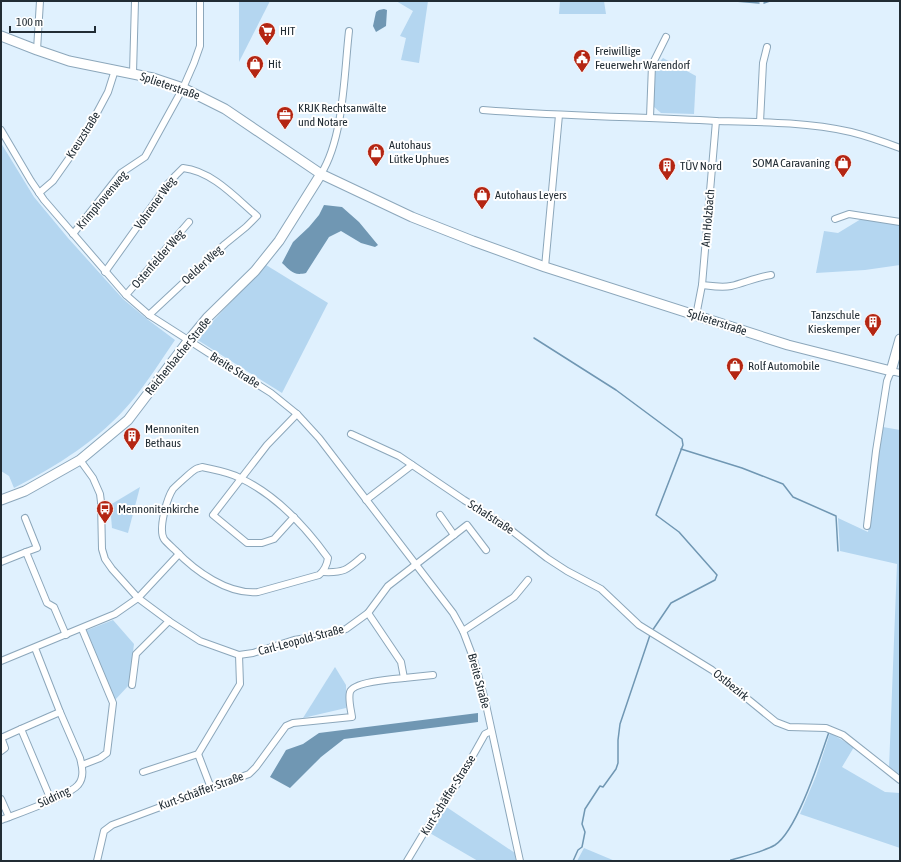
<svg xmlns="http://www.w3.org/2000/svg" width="901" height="862" font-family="'Asap Condensed',sans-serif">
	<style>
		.green { fill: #b4d6f0 }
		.water { fill: #7097b3 }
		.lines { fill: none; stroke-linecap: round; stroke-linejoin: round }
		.stream { stroke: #7097b3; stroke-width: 1.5 }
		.street-casing { stroke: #8ca7bb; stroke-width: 8 }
		.secondary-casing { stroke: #8ca7bb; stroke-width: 11 }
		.street { stroke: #fff; stroke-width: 6 }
		.secondary { stroke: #fff; stroke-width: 9 }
		.labels { text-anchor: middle; stroke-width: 4; stroke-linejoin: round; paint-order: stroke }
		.poi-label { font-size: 12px; fill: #212c34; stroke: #fff; text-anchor: start }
		.street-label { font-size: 12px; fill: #212c34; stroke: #fff }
	</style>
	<rect width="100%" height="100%" fill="#e0f1fe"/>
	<g class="green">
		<polygon points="239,1 270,1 239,62"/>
		<polygon points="396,1 428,1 419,63 401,60 406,38 400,36 413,11"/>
		<polygon points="560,1 604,1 606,14 559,14"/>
		<polygon points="663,58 696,76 694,114 661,113 653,106 654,68"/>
		<path d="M1 143 34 197 68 238 123 299 147 319 175 340C161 360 147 383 131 402 100 439 57 466 14 488L9 476 1 471Z"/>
		<polygon points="861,219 900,225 900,265 865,270 816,273 824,231 838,233"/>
		<polygon points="266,265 328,303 282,393 196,339"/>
		<polygon points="883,427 900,430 900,777 889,768 897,564 840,551 838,518 868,532"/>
		<polygon points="140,487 128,533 112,528 110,505"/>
		<polygon points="113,620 134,644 129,685 114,701 85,631"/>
		<polygon points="335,667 346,685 346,708 303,718"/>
		<polygon points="830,733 854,747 842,767 885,792 900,793 900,848 800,814 816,776"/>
		<polygon points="445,806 515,853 516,861 478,861 428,832"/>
		<polygon points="584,848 615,861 577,861"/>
	</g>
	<g class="water">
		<polygon points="384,9 387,10 386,26 376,32 373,26 376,12 379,10"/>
		<path d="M324 205 342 207 359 222 378 245 375 247 361 243 341 231 329 237 306 273C293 276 291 271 282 263L293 242 309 227 319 215Z"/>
		<polygon points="478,713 478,722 344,739 321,757 290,788 270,777 286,750 303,744 319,733"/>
	</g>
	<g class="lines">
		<g class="stream">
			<polyline points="735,1 759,3"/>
			<polyline points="764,3 770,1"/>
			<polyline points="534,338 616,390 682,439 683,445 656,515 679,532 717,575 715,580 671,603 652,631"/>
			<polyline points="681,449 742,468 783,484 793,497 836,516 838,551"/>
			<path d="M731 860C744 856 763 852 775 845 797 831 820 758 829 732"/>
			<polyline points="731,860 735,861"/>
			<polyline points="573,861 578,850 582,847 585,832 582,824 585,809 600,786 603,787 616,769 618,763 618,740 620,724 650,635"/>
		</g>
		<defs>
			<g id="street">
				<polyline points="37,50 40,1"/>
				<polyline points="133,73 135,1"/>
				<path d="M483 110C560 116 638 117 716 121 761 122 807 122 851 132 867 136 884 142 900 148"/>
				<polyline points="650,117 652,65 666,37"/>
				<polyline points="760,122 763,63 767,47"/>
				<polyline points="1,130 31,181 44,200 126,295 149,315 271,393 297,414 319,438 453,613 463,631 474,660 485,700 520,861"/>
				<path d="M321 174C344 137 344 74 349 31"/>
				<polyline points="39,193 53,181 84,137 108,92 115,70"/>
				<polyline points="835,219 849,214 900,222"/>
				<polyline points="73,234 121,173 145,157 183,88 194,63 200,46 200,1"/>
				<polyline points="545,267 559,115"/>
				<path d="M105 272 167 185 176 175 183 168C212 171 236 198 257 216L246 227 225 244 149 315"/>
				<path d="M702 285C711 286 722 288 731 286 744 283 757 277 771 275"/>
				<polyline points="126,295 189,222"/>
				<polyline points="696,316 702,285 716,121"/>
				<polyline points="351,434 399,456 464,500 507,527 547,558 567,571 601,589 639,625 712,670 776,722 789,727 826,728 843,735 900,780"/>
				<polyline points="80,460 93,478 100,494 101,502 102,549 105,559 112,569 138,598 169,621 200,641 239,655 253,653 294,640 331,634 346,629 368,613 388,586 467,525 486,550"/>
				<path d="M202 467C215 470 229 472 240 478 276 495 305 526 328 558 327 565 325 570 319 575L258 592C228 595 195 571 175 550 172 547 167 543 164 539 158 529 167 498 173 489 176 486 192 471 196 469 198 468 200 468 202 467Z"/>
				<polyline points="366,500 412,465"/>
				<polyline points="440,515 454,535"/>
				<polyline points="294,517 274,539 262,543 247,543 213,515 267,445 297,414"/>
				<polyline points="25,518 37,548 26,552"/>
				<polyline points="867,526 876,451 887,381 891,371 900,373"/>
				<polyline points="1,562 26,552 47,603 54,607 66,635"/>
				<path d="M323 572C344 573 347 570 362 557"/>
				<polyline points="82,629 113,703 107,753 100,758 82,765"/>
				<polyline points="463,631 514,597 528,580"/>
				<polyline points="1,661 115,614 138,598 179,554"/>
				<polyline points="404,678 433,675"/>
				<polyline points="132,685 136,654 169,621"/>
				<polyline points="21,729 60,712"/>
				<polyline points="1,737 5,748 1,751"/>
				<polyline points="1,738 21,729 51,800"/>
				<polyline points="198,754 211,788"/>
				<polyline points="143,772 198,754 240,684 239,655"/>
				<polyline points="1,799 9,817"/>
				<path d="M1 820C17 814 69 796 78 785 85 777 82 766 80 758L60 712 35 648"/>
				<path d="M97 861 104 831 112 825 249 774 256 767 286 726 293 723 352 717C351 710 348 699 350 692 353 682 393 679 404 678L401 662 368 613"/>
				<polyline points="407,861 425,831 457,784 485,734 491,731"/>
			</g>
			<g id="secondary">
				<polyline points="1,36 37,50 69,61 153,78 183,88 225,109 321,174 412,217 473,241 545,267 788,345 891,371 900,339"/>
				<polyline points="1,500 25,491 80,460 128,420 188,341 207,318 255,271 279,241 321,174"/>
			</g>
		</defs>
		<use href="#street" class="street-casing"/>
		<use href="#secondary" class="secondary-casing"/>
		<use href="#street" class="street"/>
		<use href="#secondary" class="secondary"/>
	</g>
	<defs>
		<symbol id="supermarket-pin" viewBox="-11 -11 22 30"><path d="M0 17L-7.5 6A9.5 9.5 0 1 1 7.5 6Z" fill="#b42613" stroke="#fff"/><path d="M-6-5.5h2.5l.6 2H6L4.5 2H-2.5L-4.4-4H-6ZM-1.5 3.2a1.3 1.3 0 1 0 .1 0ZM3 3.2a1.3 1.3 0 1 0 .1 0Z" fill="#fff"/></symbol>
		<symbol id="civic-pin" viewBox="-11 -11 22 30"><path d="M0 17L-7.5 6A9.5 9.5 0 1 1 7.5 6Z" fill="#b42613" stroke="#fff"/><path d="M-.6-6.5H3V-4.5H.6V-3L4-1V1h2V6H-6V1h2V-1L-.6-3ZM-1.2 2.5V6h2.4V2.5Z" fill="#fff"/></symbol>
		<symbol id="shop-pin" viewBox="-11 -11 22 30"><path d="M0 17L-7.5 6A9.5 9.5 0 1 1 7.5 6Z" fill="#b42613" stroke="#fff"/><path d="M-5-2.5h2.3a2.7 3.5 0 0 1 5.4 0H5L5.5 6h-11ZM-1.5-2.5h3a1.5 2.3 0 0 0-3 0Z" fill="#fff"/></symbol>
		<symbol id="office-pin" viewBox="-11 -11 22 30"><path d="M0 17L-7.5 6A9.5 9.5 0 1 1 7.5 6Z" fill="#b42613" stroke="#fff"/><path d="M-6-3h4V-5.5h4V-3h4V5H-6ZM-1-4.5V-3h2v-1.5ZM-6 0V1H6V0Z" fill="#fff"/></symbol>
		<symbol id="building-pin" viewBox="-11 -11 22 30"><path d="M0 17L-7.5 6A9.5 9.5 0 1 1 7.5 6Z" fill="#b42613" stroke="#fff"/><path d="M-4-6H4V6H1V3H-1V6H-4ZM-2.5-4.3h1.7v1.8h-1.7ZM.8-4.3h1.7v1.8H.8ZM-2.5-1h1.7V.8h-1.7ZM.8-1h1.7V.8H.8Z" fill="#fff"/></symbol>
		<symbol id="bus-pin" viewBox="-11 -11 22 30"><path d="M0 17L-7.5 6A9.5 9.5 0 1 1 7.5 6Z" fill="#b42613" stroke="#fff"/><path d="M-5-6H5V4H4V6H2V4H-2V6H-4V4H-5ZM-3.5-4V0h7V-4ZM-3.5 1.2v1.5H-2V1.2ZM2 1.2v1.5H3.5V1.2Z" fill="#fff"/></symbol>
	</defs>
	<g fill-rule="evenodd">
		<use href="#supermarket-pin" x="257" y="21" width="20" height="27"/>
		<use href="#civic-pin" x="572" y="48" width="20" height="27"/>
		<use href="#shop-pin" x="245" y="54" width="20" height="27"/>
		<use href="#office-pin" x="275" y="105" width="20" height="27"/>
		<use href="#shop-pin" x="366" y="142" width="20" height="27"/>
		<use href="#shop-pin" x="833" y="153" width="20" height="27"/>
		<use href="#building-pin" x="657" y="156" width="20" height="27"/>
		<use href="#shop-pin" x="472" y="185" width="20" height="27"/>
		<use href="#building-pin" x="863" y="312" width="20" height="27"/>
		<use href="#shop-pin" x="725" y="356" width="20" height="27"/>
		<use href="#building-pin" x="122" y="426" width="20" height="27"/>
		<use href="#bus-pin" x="95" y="499" width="20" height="27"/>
	</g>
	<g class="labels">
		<g class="poi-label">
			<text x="280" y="35">HIT</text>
			<text x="595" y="55">Freiwillige<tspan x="595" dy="14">Feuerwehr Warendorf</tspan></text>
			<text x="268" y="68">Hit</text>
			<text x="298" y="112">KRJK Rechtsanwälte<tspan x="298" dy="14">und Notare</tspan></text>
			<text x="389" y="149">Autohaus<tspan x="389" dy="14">Lütke Uphues</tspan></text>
			<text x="830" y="167" text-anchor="end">SOMA Caravaning</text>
			<text x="680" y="170">TÜV Nord</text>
			<text x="495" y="199">Autohaus Leyers</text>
			<text x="860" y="319" text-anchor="end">Tanzschule<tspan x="860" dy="14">Kieskemper</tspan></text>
			<text x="748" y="370">Rolf Automobile</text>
			<text x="145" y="433">Mennoniten<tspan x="145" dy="14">Bethaus</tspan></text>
			<text x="118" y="513">Mennonitenkirche</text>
		</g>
		<g class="street-label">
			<text transform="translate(170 86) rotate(19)" y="4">Splieterstraße</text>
			<text transform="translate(83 135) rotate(-58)" y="4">Kreuzstraße</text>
			<text transform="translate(102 200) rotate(-50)" y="4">Krimphovenweg</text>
			<text transform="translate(155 203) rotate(-54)" y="4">Vohrener Weg</text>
			<text transform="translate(708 218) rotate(-85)" y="4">Am Holzbach</text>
			<text transform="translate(158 259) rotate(-49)" y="4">Ostenfelder Weg</text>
			<text transform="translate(202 265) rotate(-43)" y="4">Oelder Weg</text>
			<text transform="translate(717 322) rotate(18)" y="4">Splieterstraße</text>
			<text transform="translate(178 356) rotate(-51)" y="4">Reichenbacher Straße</text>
			<text transform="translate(235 370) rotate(32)" y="4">Breite Straße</text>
			<text transform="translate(491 517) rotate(33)" y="4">Schafstraße</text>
			<text transform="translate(301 640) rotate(-15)" y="4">Carl-Leopold-Straße</text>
			<text transform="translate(479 681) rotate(75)" y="4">Breite Straße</text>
			<text transform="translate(731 685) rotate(39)" y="4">Ostbezirk</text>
			<text transform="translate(201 791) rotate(-20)" y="4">Kurt-Schäffer-Straße</text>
			<text transform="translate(448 795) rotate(-58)" y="4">Kurt-Schäffer-Strasse</text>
			<text transform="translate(54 797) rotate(-25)" y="4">Südring</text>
		</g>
	</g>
	<rect width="901" height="862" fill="none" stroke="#212c34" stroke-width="4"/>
	<path d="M10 26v6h85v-6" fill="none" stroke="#212c34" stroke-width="2"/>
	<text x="16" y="26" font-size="12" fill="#212c34" stroke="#ffffff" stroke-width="3" paint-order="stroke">100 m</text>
</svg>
